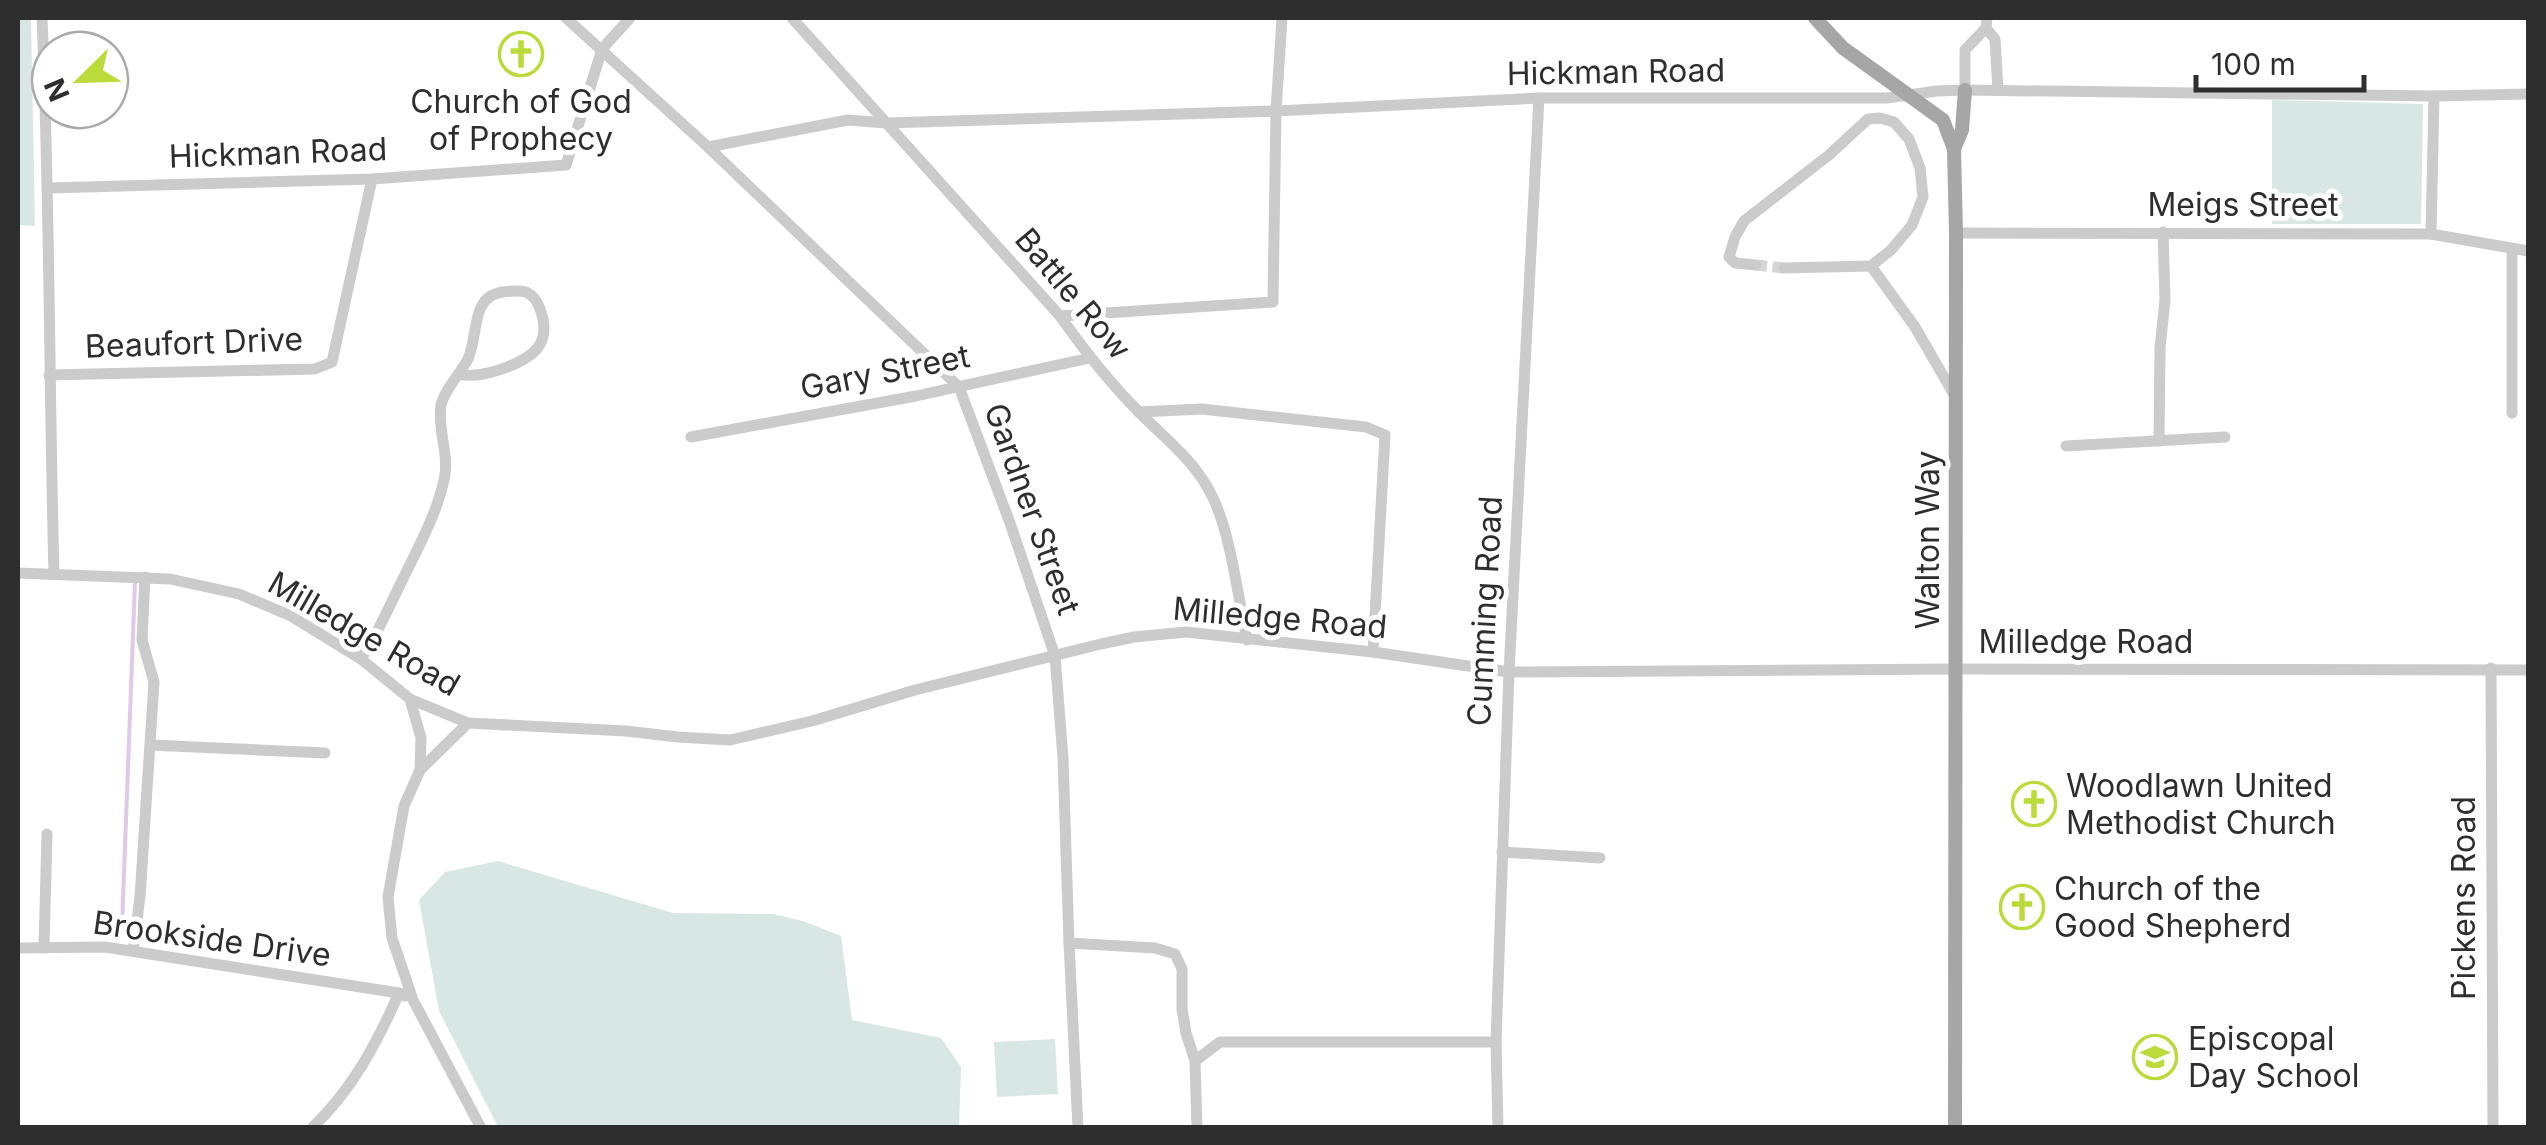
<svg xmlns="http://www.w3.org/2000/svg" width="2546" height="1145" font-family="Inter,sans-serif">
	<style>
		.green { fill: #d9e7e4 }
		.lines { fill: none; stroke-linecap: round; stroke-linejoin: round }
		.stream { stroke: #dfc9e9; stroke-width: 4 }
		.minor-tunnel { stroke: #d5d5d5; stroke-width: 11; stroke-dasharray: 11 5.5; stroke-linecap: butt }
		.minor { stroke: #cbcbcb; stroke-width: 11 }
		.major { stroke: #a6a6a6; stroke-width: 14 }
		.labels { text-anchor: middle; stroke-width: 10; stroke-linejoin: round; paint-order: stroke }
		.street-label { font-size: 32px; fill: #2e2e2e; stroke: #fff }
		.poi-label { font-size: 32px; fill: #2e2e2e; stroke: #fff; text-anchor: start }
	</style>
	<rect width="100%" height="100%" fill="#fff"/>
	<g class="green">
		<polygon points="18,18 31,18 35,226 18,225"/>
		<polygon points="2272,100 2423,104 2421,224 2272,224"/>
		<polygon points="498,861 673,913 773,914 803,921 841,936 852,1020 941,1038 961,1067 959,1127 498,1127 439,1011 419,900 445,872"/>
		<polygon points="1055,1039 1058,1094 997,1097 994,1042"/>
	</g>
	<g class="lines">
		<polyline class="stream" points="122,926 135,582"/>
		<polyline class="minor-tunnel" points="1756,265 1784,268"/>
		<g class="minor">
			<path d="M42 18C50 203 49 389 54 574"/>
			<polyline points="566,18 708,147 959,387 1010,523 1055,656 1063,758 1069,943 1078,1128"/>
			<path d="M792 18 1060 316C1084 350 1109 382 1138 411 1165 439 1196 461 1213 498 1231 535 1238 598 1247 640"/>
			<polyline points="1987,18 1986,28 1995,39 1998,90"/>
			<polyline points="1965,90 1965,50 1986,28"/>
			<polyline points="708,147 848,120 886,123 1276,111 1539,98 1887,98 1937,91 1965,90 2434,96 2528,94"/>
			<polyline points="49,188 372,179 566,165 602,49 630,18"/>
			<polyline points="1956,233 2431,234 2528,251"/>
			<polyline points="2431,234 2434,96"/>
			<polyline points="1756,265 1735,263 1729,257 1735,237 1744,221 1829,155 1868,119 1880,118 1894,122 1909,139 1920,168 1923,197 1912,225 1891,250 1871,266"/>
			<polyline points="1784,268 1871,266 1915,327 1956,398"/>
			<polyline points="1060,316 1273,302 1276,111 1282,18"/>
			<polyline points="49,375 315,369 332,362 372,179"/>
			<polyline points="1138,412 1202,409 1366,427 1385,435 1373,652"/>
			<polyline points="2512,413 2512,250"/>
			<polyline points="691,437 916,396 1090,358"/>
			<polyline points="2159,441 2160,348 2165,300 2163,232"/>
			<polyline points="2066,446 2225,437"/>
			<polyline points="18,573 170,579 239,594 291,616 361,659 410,699 468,723 626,731 678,737 730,740 812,721 915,690 1101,644 1134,637 1186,632 1373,652 1509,672 1956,669 2528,670"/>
			<path d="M361 659C377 635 387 611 400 585 416 551 436 517 444 480 450 455 437 430 441 405 445 389 460 374 468 359 479 335 470 296 503 292 510 291 519 290 526 292 534 296 537 301 540 309 553 344 533 358 502 369 486 374 475 377 458 374"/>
			<polyline points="2491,668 2493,1128"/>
			<polyline points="410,699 421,738 420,770"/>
			<polyline points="468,723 420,770 404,806 388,897 392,938 413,1000 481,1128"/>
			<polyline points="150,745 325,753"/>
			<polyline points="1502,852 1600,858"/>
			<polyline points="1069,943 1155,948 1175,954 1182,969 1182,1009 1186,1033 1195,1061 1197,1128"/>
			<polyline points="18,948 105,947 399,993"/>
			<polyline points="44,948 47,834"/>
			<polyline points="133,951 140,897 154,682 142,640 145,577"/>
			<polyline points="1195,1061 1220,1042 1496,1042"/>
			<path d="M312 1128C352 1090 377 1043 399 993L405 996"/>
			<polyline points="1498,1128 1496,1042 1509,672 1539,98"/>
		</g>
		<g class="major">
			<polyline points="1815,18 1843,48 1943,120 1954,149 1956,233 1955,1128"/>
			<polyline points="1954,149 1962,130 1965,90"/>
		</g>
	</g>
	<defs>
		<symbol id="church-ring" viewBox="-11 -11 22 22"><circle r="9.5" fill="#fff" stroke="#badb39" stroke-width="1.5"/><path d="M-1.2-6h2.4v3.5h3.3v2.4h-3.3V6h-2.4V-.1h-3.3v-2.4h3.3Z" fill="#badb39"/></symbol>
		<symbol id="school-ring" viewBox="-11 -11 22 22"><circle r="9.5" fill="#fff" stroke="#badb39" stroke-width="1.5"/><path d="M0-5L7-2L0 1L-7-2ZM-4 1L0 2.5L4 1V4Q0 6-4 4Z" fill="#badb39"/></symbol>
	</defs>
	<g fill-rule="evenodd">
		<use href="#church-ring" x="496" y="29" width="50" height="50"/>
		<use href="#church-ring" x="2009" y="779" width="50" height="50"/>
		<use href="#church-ring" x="1997" y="882" width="50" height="50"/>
		<use href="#school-ring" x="2130" y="1032" width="50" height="50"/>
	</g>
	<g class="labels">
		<g class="street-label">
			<text transform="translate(1616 72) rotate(-1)" y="11">Hickman Road</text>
			<text transform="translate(278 153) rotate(-2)" y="11">Hickman Road</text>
			<text x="2243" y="216">Meigs Street</text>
			<text transform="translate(1073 294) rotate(50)" y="11">Battle Row</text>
			<text transform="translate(194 343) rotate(-2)" y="11">Beaufort Drive</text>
			<text transform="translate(885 372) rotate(-11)" y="11">Gary Street</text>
			<text transform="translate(1032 509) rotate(70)" y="11">Gardner Street</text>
			<text transform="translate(1928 540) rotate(-90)" y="11">Walton Way</text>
			<text transform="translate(1485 611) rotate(-87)" y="11">Cumming Road</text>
			<text transform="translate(1280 618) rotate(5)" y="11">Milledge Road</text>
			<text transform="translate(364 634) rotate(30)" y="11">Milledge Road</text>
			<text x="2086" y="653">Milledge Road</text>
			<text transform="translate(2464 898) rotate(-90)" y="11">Pickens Road</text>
			<text transform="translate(212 939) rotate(8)" y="11">Brookside Drive</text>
		</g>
		<g class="poi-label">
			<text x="521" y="113" text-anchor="middle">Church of God<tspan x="521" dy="37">of Prophecy</tspan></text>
			<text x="2066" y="797">Woodlawn United<tspan x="2066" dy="37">Methodist Church</tspan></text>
			<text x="2054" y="900">Church of the<tspan x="2054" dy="37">Good Shepherd</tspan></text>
			<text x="2188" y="1050">Episcopal<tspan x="2188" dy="37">Day School</tspan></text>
		</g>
	</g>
	<rect width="2546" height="1145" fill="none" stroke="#2e2e2e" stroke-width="40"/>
	<g transform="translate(80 80) rotate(247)"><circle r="48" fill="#ffffff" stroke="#ababab" stroke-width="2.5"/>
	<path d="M0-8L18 38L0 25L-18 38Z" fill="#badb39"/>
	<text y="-15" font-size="28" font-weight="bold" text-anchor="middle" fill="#2e2e2e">N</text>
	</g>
	<path d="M2196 75v15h168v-15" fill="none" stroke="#2e2e2e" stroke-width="5"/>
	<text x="2211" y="75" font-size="30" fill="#2e2e2e" stroke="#ffffff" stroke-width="8" paint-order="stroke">100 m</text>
</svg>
